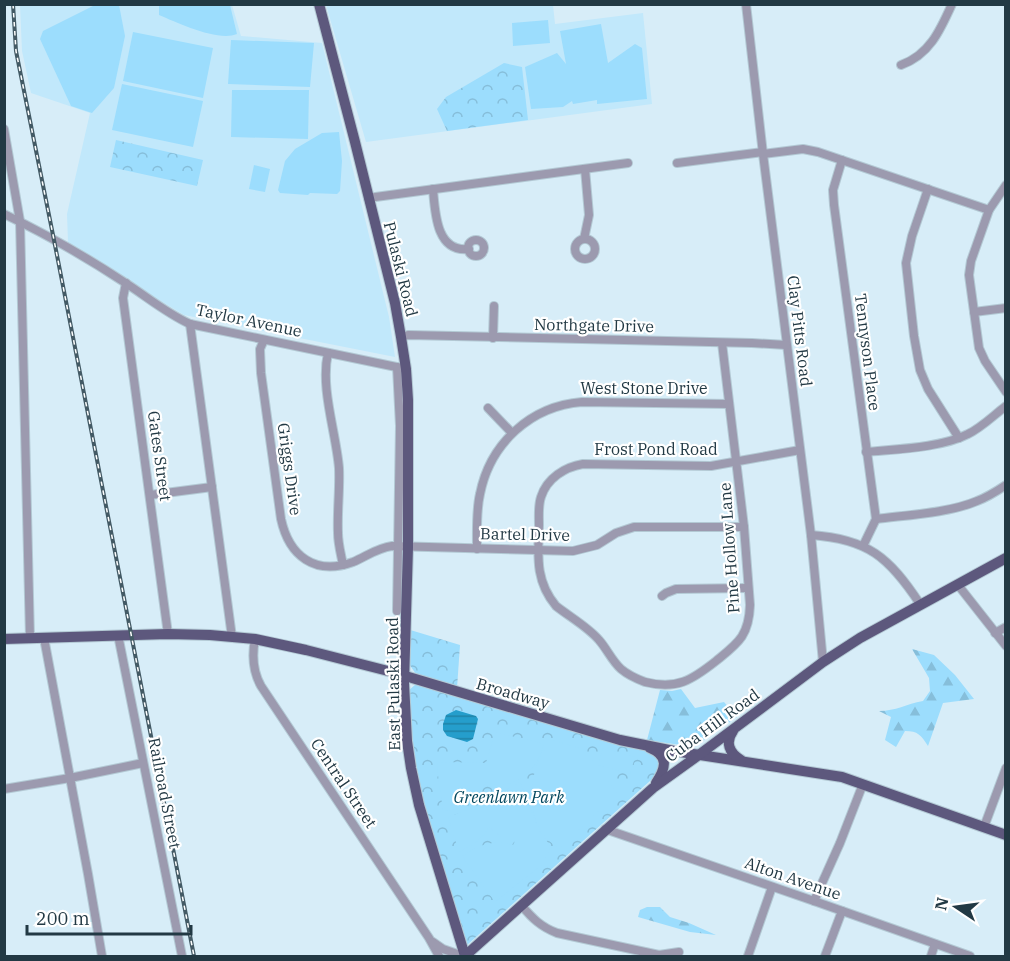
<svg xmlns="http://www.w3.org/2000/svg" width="1010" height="961" font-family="'IBM Plex Serif',serif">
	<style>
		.built { fill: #c1e8fb }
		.forest { fill: url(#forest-firs) }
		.park { fill: url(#park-crowns) }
		.pitch { fill: #9cddfd }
		.water { fill: url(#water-rules) }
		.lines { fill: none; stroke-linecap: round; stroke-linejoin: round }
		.minor-casing { stroke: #b3c9d4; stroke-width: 10 }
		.major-casing { stroke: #b3c9d4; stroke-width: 12 }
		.minor { stroke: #9c9aaf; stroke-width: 8 }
		.major { stroke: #5d587d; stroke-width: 10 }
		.rail-casing { stroke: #435a65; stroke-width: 4 }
		.rail { stroke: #fff; stroke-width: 1.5; stroke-dasharray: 4.5; stroke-linecap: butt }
		.labels { text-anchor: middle; stroke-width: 4.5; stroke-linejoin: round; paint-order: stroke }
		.street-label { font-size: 16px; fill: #223944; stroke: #fff }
		.park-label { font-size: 16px; font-style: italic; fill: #01465e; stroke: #fff }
	</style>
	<defs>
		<pattern id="forest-firs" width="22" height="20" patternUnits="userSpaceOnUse" patternTransform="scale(1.5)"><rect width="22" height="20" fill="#9cddfd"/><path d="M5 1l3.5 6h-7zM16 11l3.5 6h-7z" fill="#86beda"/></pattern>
		<pattern id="park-crowns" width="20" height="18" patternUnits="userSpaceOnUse" patternTransform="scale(1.5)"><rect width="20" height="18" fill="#9cddfd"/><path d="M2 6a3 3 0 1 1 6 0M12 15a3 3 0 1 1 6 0" fill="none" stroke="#86beda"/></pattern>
		<pattern id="water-rules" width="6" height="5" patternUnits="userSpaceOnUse" patternTransform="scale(1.5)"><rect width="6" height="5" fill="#259ecc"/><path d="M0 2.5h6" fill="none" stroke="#2082a7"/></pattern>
	</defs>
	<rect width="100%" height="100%" fill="#d7edf8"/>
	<g class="built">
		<polygon points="20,5 232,5 241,36 322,43 389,317 395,357 184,315 134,285 68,242 67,214 90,113 31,93 22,51"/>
		<polygon points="326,5 553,5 555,24 643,13 652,104 366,142"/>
	</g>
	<g class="forest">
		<path d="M912 649 934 655 955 675 974 699 943 703 928 746C921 735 918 731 905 731L896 747 885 740 891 717 879 711C896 711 906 704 923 701L930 691 929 678Z"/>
		<polygon points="681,689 695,708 724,702 737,717 697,745 687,746 647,740 660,690 672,691"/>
		<polygon points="647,907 660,907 670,917 689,923 716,935 690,932 638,917 640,910"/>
	</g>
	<g class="park">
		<polygon points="504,63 522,67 528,120 447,131 437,109 446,97"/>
		<polygon points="116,140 203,160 197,186 110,167"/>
		<polygon points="407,629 460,645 457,688 418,677 407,661"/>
		<polygon points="416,684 656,753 660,756 660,772 466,946 424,807 411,741 408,691"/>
	</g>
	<g class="pitch">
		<polygon points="95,5 119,5 125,36 114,88 92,113 71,106 40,39 43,31"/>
		<path d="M159 5H230L237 34C218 42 178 23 159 15Z"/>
		<polygon points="548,20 550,43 513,46 512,23"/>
		<polygon points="601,24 608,63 635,44 642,48 647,99 597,104 597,100 573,104 572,101 563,107 531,109 525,67 557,53 566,64 560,31"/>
		<polygon points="133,32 213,48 203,98 123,81"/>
		<polygon points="231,40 314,43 310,87 228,84"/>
		<polygon points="122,84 203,101 193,147 112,130"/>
		<polygon points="232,90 309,90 308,139 231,137"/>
		<polygon points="339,132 342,161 340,191 337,194 310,193 308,195 280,193 278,190 285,161 295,149 322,133"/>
		<polygon points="254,165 270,169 265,192 249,189"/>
		<path d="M495 732 544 744C537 772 513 792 485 782 478 804 464 809 443 811L437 768 438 763 443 762 486 763Z"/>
		<path d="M553 740 585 750 617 793 560 848C522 830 525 765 553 740Z"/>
		<polygon points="603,748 635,757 630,774 598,765"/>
		<path d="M520 782 539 830 551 847 540 867 539 866V867L495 902 462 856C479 845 492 839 513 845L517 837H501L489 827C481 841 472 845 459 852L448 817 477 806Z"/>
	</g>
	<polygon class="water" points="456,710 476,716 478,719 473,739 467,742 447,736 443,730 443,724 446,715"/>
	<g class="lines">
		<defs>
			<g id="minor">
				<polyline points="746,4 763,154 811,535 823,662"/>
				<path d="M901 65C929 55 940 31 952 4"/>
				<polyline points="4,129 20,221 30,638"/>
				<polyline points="763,154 803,149 818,152 989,210"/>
				<polyline points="842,160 833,190 834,205 876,519 863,546"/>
				<polyline points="677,163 763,152"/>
				<polyline points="1006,185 989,210 971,261 969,275 979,348 985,361 1006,392"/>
				<path d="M433 189C435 212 436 253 469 249"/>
				<polyline points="928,189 912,236 906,263 914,336 920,370 928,389 959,438"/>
				<polyline points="368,198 628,163"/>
				<path d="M4 214C46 234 86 257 124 282 146 296 166 313 190 324L406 369"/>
				<circle cx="585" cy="249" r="10"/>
				<polyline points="584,239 589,215 585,169"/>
				<circle cx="476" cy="248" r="8"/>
				<polyline points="126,283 123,298 168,634"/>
				<polyline points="974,312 1006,308"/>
				<polyline points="190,324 232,637"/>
				<polyline points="401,337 408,335 752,343 786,345"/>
				<polyline points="493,338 494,306"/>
				<path d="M264 340 260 349 261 373 281 519C289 556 315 576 353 562 367 556 377 548 392 546L573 551 597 545 616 533 634 527H744"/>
				<path d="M722 343 744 527 750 605C749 636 738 643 716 661 692 680 677 690 645 682 637 679 628 675 621 669 612 661 607 649 599 640 588 627 570 617 556 606 535 581 538 556 539 525 539 516 538 506 541 497 547 478 565 467 583 464L711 466 800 450"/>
				<path d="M328 353C320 388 336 432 339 468 340 490 337 511 338 533 338 544 341 554 343 565"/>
				<polyline points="397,367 400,426 397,611"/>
				<polyline points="488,408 512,433"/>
				<path d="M866 452C896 449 941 448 968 434 981 428 994 415 1006 406"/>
				<polyline points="150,495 212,487"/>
				<path d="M876 519C907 515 949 513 977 501 988 497 997 491 1006 485"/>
				<path d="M811 535C868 539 889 557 920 604"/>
				<path d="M477 549C477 531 476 511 480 494 490 443 531 406 582 402L729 404"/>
				<polyline points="958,585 1006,646"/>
				<polyline points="662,596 666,593 676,589 748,588"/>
				<polyline points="995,633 1006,627"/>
				<polyline points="118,635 182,956"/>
				<polyline points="44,638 88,874 102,956"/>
				<path d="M255 639C252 655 253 672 261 686L429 938 439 956"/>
				<polyline points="4,789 70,778 143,763"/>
				<polyline points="984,827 1006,768"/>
				<polyline points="605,829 814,901 970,956"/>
				<polyline points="814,901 840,843 863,784"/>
				<path d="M522 906C532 918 541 927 557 933L659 955 679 952"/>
				<polyline points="433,942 443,949 463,956"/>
				<polyline points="748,956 772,887"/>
				<polyline points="825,956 842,911"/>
				<polyline points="931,956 935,944"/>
			</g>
			<g id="major">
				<polyline points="319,4 355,142 395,303 401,337 406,369 408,400 408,547 404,683 407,741 411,768 419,805 465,956"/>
				<polyline points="4,639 168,634 210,635 255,639 306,650 392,672 620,740 674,751 842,777 1006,835"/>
				<path d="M733 731C725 742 729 753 741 760"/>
				<path d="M650 748C669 756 666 768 656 783"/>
				<polyline points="465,956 653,788 692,760 823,662 860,638 1006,558"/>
			</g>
		</defs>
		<use href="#minor" class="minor-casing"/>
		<use href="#major" class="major-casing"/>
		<use href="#minor" class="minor"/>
		<use href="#major" class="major"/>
		<defs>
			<polyline id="rail" points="13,4 16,51 54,240 194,956"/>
		</defs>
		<use href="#rail" class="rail-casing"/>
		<use href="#rail" class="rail"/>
	</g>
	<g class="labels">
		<g class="street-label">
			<text transform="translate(401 269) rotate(76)" y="6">Pulaski Road</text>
			<text transform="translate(249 320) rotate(12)" y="6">Taylor Avenue</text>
			<text transform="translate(594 325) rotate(1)" y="6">Northgate Drive</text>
			<text transform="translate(800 331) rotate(83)" y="6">Clay Pitts Road</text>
			<text transform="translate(868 352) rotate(83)" y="6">Tennyson Place</text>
			<text x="644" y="394">West Stone Drive</text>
			<text x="656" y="455">Frost Pond Road</text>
			<text transform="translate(160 456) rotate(82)" y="6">Gates Street</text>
			<text transform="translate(290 469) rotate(82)" y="6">Griggs Drive</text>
			<text transform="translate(525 534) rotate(1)" y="6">Bartel Drive</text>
			<text transform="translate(729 548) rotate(-94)" y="6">Pine Hollow Lane</text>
			<text transform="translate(393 684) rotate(-91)" y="6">East Pulaski Road</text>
			<text transform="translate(513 693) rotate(16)" y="6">Broadway</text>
			<text transform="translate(712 725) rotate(-36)" y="6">Cuba Hill Road</text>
			<text transform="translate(344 783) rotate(56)" y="6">Central Street</text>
			<text transform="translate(165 793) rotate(79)" y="6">Railroad Street</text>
			<text transform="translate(793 878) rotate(19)" y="6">Alton Avenue</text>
		</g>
		<g class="park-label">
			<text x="509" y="803">Greenlawn Park</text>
		</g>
	</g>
	<rect width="1010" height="961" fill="none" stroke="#223944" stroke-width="12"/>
	<g transform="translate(956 907) rotate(283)" stroke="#ffffff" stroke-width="4.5" paint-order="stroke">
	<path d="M0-4.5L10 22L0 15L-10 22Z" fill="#223944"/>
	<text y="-9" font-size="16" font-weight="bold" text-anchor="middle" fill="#223944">N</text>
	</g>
	<path d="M27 925v9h164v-9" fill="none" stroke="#223944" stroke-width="3"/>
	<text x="36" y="925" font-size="18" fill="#223944" stroke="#ffffff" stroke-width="4.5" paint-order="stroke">200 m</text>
</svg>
